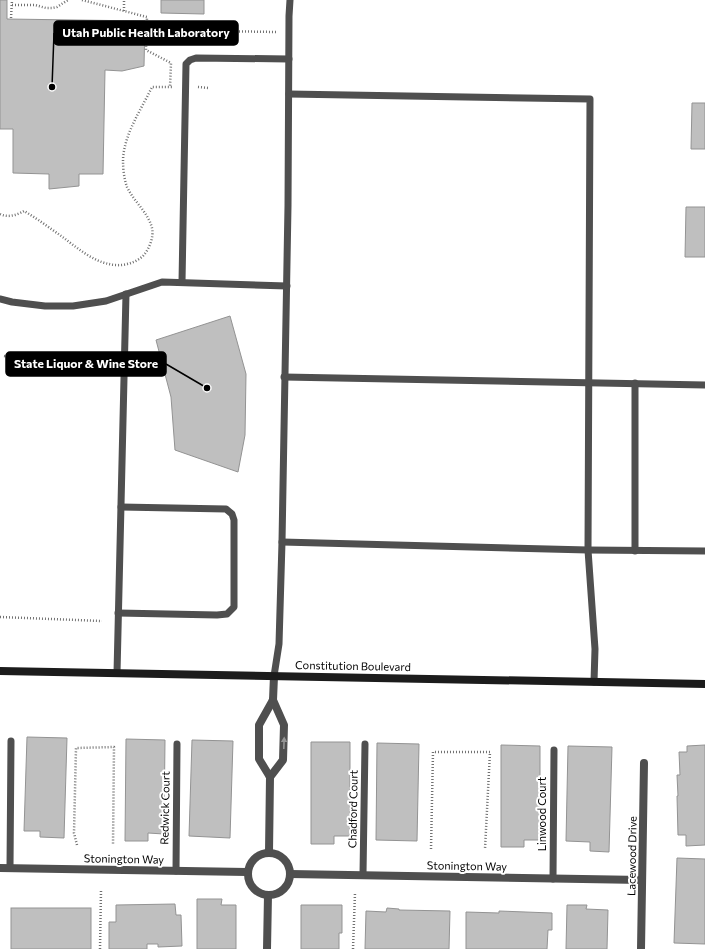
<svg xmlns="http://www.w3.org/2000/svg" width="705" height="949" font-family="Commissioner,sans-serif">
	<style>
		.building { fill: #bfbfbf; stroke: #939393 }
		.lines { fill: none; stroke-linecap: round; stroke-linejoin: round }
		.path { stroke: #717171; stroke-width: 2.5; stroke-dasharray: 1 2; stroke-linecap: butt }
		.lane { stroke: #4f4f4f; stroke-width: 7 }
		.street { stroke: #4f4f4f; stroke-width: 8 }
		.secondary { stroke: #1c1c1c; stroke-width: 8 }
		.oneway { fill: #959595 }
		.labels { text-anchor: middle; stroke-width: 4; stroke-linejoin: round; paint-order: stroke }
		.street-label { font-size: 11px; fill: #000; stroke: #fff }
		.leader { fill: none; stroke: #000; stroke-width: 1.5 }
		.callout-dot { fill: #000; stroke: #fff; stroke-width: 1.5 }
		.callout { fill: #000; stroke: #000; stroke-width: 1.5 }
		.callout-label { font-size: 12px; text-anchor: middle; font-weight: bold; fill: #fff }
	</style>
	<rect width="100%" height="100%" fill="#fff"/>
	<g class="building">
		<polygon points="0,0 7,0 7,19 145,21 144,66 122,71 105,70 103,174 79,174 79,186 49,189 49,174 13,173 13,129 0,129"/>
		<polygon points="161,0 204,0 204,14 161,13"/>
		<polygon points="692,103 705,103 705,149 691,149"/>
		<polygon points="686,207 705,207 705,257 685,257"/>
		<polygon points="230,316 246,374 245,435 238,472 175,450 171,397 156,340"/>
		<polygon points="27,737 67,738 64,838 40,837 40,831 24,831"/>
		<polygon points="126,739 165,740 164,834 148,833 148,841 125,841"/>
		<polygon points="192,740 233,741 230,838 189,836"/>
		<polygon points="311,742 350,742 350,836 334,836 334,844 311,844"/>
		<polygon points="377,743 419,744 417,841 376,840"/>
		<polygon points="501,745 540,746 540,840 524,840 524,847 501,847"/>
		<polygon points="705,745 705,845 686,846 686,835 678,835 677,796 678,796 677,775 680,775 679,752 687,752 687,746"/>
		<polygon points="568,746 612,747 609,852 590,851 590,842 566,841"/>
		<polygon points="677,858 705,859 705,944 674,943"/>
		<polygon points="197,899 222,899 221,905 236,905 236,949 197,949"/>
		<polygon points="175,904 176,915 181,915 182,946 158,947 158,944 147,944 147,949 109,949 109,922 116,922 116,905"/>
		<polygon points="301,905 342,905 342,933 339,933 339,949 301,949"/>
		<polygon points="567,905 587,905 586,909 608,910 607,949 566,949"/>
		<rect x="11" y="908" width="80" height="41"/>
		<polygon points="387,908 399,909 399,910 450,911 449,949 365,949 366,911 386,912"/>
		<polygon points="499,911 552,913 552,930 548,930 547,949 466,949 466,912 499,913"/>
	</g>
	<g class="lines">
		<g class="path">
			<polyline points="82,0 147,17 146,50 171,63 170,87"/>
			<polyline points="12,5 35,5 46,8 52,8 57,7 68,0"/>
			<polyline points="124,11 124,0"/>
			<polyline points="11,18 12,0"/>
			<polyline points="146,30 277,32"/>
			<polyline points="198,87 209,88"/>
			<path d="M0 214C8 218 17 215 24 211 38 219 51 229 64 238 77 248 93 261 109 264 120 267 134 264 143 256 149 249 154 238 152 228 148 212 134 202 127 187 124 179 123 168 123 160 124 134 141 110 152 87H173"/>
			<polyline points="4,356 54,366 80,365 110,362"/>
			<polyline points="0,617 102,621"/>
			<polyline points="77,845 74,833 76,748 114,747 113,845"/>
			<polyline points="431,849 433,752 490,752 485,849"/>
			<polyline points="100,949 101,890"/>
			<polyline points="353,949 355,893"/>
		</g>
		<g class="lane">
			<polyline points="289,94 590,99 588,550 595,649 594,682"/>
			<polyline points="182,282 186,64 190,60 196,58 289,59"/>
			<polyline points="0,299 12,302 45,306 73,306 106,301 162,282 287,286"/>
			<polyline points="284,377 705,385"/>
			<polyline points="635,383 635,551"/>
			<polyline points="282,542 588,550 705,551"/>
			<polyline points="118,613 217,615 227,614 234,607 234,520 232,514 226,509 121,507"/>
			<polyline points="117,673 126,294"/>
			<polyline points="274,676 279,644 282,542 288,206 289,16 290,0"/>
			<polyline points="10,868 11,741"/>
			<polyline points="176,871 177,744"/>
			<polyline points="363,875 365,744"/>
			<polyline points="553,879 554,750"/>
		</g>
		<g class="street">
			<polyline points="270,777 283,760 284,725 273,700"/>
			<polyline points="269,852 270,777 259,759 259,725 273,700 274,676"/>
			<circle cx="269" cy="874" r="21"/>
			<polyline points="0,868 247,872"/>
			<polyline points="290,874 642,880"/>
			<polyline points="267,949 268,895"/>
			<polyline points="641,949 644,763"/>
		</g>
		<polyline class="secondary" points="0,671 705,684"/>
	</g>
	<defs><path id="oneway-solid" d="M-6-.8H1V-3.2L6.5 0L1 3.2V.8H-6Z"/></defs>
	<use class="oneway" href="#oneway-solid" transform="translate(284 743) rotate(-88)"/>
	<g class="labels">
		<g class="street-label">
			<text transform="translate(353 666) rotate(1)" y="4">Constitution Boulevard</text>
			<text transform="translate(165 808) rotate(-89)" y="4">Redwick Court</text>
			<text transform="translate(353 809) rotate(-89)" y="4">Chadford Court</text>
			<text transform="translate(542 814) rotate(-90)" y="4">Linwood Court</text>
			<text transform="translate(632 856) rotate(-89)" y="4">Lacewood Drive</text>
			<text transform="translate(124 859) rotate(1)" y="4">Stonington Way</text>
			<text transform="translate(467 866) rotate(1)" y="4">Stonington Way</text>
		</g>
	</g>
	<path class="leader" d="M52 87L54 33M207 388L166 364"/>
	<g class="callout-dot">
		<circle cx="52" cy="87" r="4"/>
		<circle cx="207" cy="388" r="4"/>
	</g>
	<g class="callout">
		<rect x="54" y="21" width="184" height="24" rx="4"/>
		<rect x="6" y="352" width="160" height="24" rx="4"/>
	</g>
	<g class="callout-label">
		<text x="146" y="37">Utah Public Health Laboratory</text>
		<text x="86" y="368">State Liquor &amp; Wine Store</text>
	</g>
</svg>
